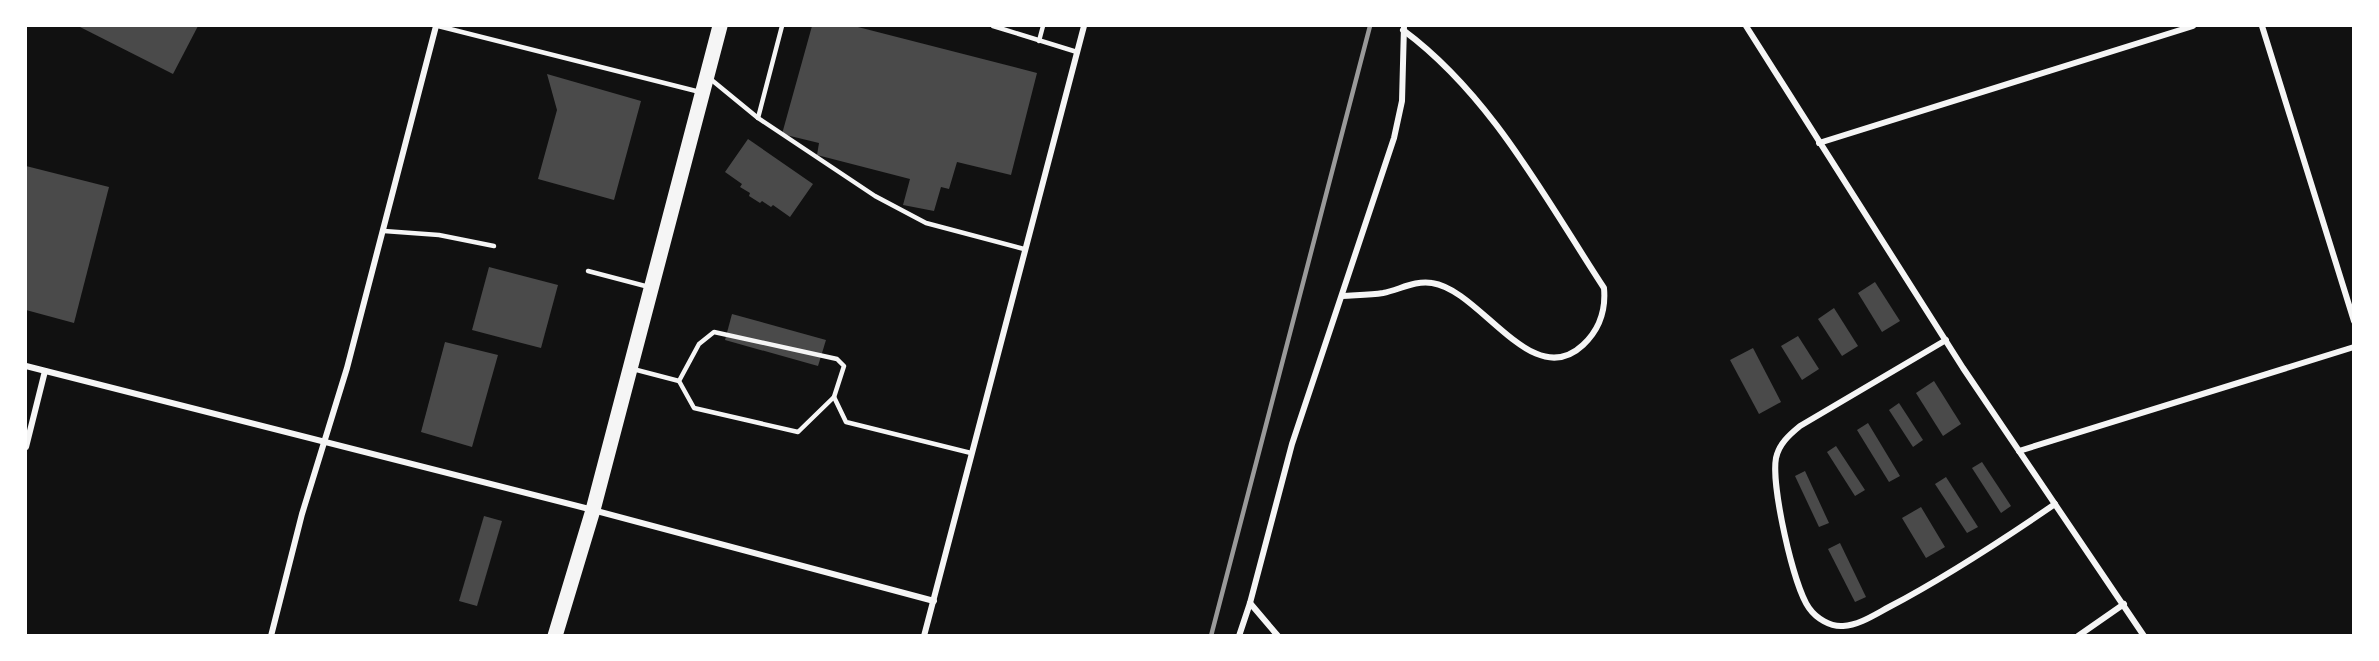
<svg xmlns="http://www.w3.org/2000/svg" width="2379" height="661" font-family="Spectral,serif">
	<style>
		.building { fill: #4a4a4a }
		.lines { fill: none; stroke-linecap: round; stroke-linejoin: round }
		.service { stroke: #f5f5f5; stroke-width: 4.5 }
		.minor { stroke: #f5f5f5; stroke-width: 6 }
		.primary { stroke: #f5f5f5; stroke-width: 15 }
		.rail { stroke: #9a9a9a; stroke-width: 4.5 }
	</style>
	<rect width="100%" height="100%" fill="#111"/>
	<g class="building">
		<polygon points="78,26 198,26 173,74"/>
		<polygon points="812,26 854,26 1037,73 1011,175 957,162 949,189 941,187 934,211 903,205 910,179 817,155 819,143 782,134"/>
		<polygon points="547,74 641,101 614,200 538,179 557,110"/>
		<polygon points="748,139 813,184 790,217 773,205 771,207 762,201 760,203 749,196 750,193 740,187 742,184 725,172"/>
		<polygon points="26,166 109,187 74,323 26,310"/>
		<polygon points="489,267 558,285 541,348 472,330"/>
		<polygon points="1875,282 1900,321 1882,332 1858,293"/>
		<polygon points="1834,308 1858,346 1842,356 1818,319"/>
		<polygon points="732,314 826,340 818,366 725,340"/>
		<polygon points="1798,336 1819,369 1802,380 1781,346"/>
		<polygon points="445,342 498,355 472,447 421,432"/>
		<polygon points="1753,348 1781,402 1759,414 1730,360"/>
		<polygon points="1934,381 1961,424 1943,436 1916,393"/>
		<polygon points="1899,403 1923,440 1913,447 1889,410"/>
		<polygon points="1868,423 1900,476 1889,482 1857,430"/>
		<polygon points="1836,446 1865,490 1855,496 1827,452"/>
		<polygon points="1982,462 2011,506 2001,513 1972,468"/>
		<polygon points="1805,471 1829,523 1819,527 1795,476"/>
		<polygon points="1946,477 1978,527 1967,533 1935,484"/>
		<polygon points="1921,507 1945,547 1926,558 1902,518"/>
		<polygon points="484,516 502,521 477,606 459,601"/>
		<polygon points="1840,543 1866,597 1855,602 1828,549"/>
	</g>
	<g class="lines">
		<g class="service">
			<polyline points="438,26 700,92"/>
			<polyline points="993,26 1077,52"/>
			<polyline points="1039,41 1043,26"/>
			<polyline points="708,77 758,118 875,196 926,223 1024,249"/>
			<polyline points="758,118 782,26"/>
			<polyline points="384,231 439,235 494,246"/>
			<polyline points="588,271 649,287"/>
			<polygon points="714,332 837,359 844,366 834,397 798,432 694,408 679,381 699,344"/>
			<polyline points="633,369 679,381"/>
			<polyline points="834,397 846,422 971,453"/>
		</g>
		<g class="minor">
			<polyline points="1746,26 1963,368 2144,636"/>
			<polyline points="2262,26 2354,321"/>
			<polyline points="1819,143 2193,26"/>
			<path d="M1342 296C1356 295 1370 295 1383 293 1399 290 1415 280 1432 283 1481 290 1532 393 1583 345 1600 329 1606 310 1604 288 1545 198 1491 95 1403 30"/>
			<path d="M1946 340 1800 426C1789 435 1779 444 1776 458 1771 485 1793 585 1809 608 1816 618 1830 627 1843 626 1859 625 1874 615 1889 607 1946 577 2001 541 2055 504"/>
			<polyline points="26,366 593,510 934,601"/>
			<polyline points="26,447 45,371"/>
			<polyline points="2019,451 2354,347"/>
			<polyline points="1250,603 1278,636"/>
			<polyline points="271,636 302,514 347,368 436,26"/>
			<polyline points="924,636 1084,26"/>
			<polyline points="1239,636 1250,603 1292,444 1394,138 1402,101 1404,26"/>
			<polyline points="2078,636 2124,604"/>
		</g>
		<polyline class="primary" points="555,636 593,510 720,26"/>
		<polyline class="rail" points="1211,636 1370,26"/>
	</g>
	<rect width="2379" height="661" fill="none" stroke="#ffffff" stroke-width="54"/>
</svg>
